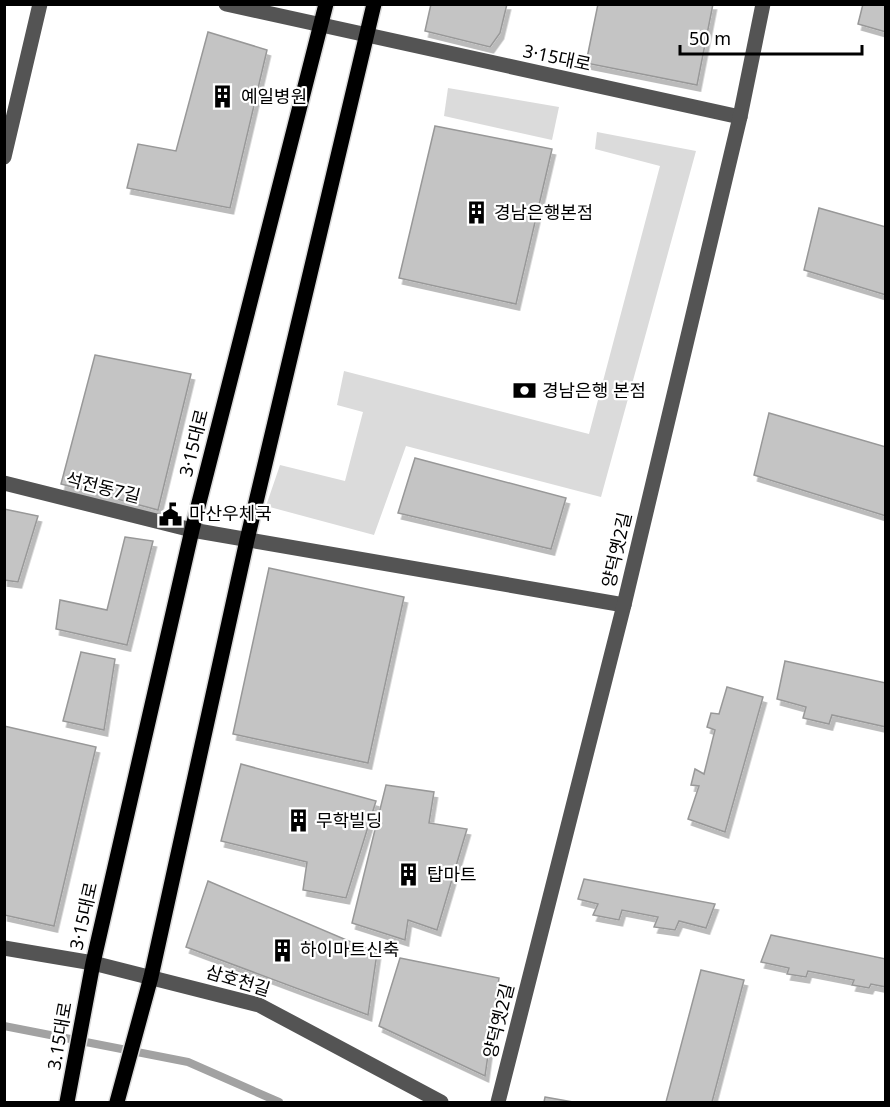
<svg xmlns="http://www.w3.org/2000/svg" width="890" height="1107" font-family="'Noto Sans','Noto Sans KR',sans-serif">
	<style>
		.green { fill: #dbdbdb }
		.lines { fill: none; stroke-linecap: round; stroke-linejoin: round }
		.stream { stroke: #a2a2a2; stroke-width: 8 }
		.building { fill: #c4c4c4; stroke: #989898; stroke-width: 1.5; filter: url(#shadow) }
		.major-casing { stroke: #dbdbdb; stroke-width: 18 }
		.minor { stroke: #545454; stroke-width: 15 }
		.major { stroke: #000; stroke-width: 15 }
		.labels { text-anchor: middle; stroke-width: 4.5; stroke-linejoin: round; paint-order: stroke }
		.street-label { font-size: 18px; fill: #000; stroke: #fff }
		.poi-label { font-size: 18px; fill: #000; stroke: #fff; text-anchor: start }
	</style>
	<defs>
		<filter id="shadow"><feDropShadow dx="3.5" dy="6" stdDeviation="0" flood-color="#0004"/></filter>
	</defs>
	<rect width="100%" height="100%" fill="#fff"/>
	<g class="green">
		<polygon points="448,88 559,107 552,140 444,116"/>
		<polygon points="597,132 696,151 601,497 406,446 374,535 266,506 280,465 345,481 363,412 337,405 344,371 589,434 660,166 595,149"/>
	</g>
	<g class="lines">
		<polyline class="stream" points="4,1026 188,1062 279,1102"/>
	</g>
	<g class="building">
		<polygon points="431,4 507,4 500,33 490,47 425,31"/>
		<polygon points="598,4 713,4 697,85 586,63"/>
		<polygon points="863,4 886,4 886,32 858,24"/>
		<polygon points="208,32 267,50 230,208 127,188 138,144 176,151"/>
		<polygon points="435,126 552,149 516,304 399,278"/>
		<polygon points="819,208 886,227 886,295 804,270"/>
		<polygon points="95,355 191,374 158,510 61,484"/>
		<polygon points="769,413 886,447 886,516 754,475"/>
		<polygon points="415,458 566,498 551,549 398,513"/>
		<polygon points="4,509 38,516 18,582 4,580"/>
		<polygon points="125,537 153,541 127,645 56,629 60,600 107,610"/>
		<polygon points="269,568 404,597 368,763 233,734"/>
		<polygon points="81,652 115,659 104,730 63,721"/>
		<polygon points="785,661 886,683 886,727 832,715 829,724 803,718 806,707 777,699"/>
		<polygon points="727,687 763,697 725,832 688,819 699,786 691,785 695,769 704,774 715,730 707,727 711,713 719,714"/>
		<polygon points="4,726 96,747 54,926 4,915"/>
		<polygon points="241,764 376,801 346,898 303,890 307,862 221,841"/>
		<polygon points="386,785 434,792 429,823 467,829 437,930 408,920 405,940 352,923"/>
		<polygon points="584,879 715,904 706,928 679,921 675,930 654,927 658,917 622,910 619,920 593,915 598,904 578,899"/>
		<polygon points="208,881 377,953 368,1015 186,947"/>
		<polygon points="771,935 886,959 886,987 871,984 869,988 852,985 854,980 808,971 806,977 787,974 789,968 761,962"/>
		<polygon points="400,958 499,978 485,1076 379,1026"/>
		<polygon points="701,970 744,980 712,1102 666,1102"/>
		<polygon points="545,1097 573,1102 544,1102"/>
	</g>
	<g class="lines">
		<defs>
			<g id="major">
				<polyline points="67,1102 93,963 192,530 326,4"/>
				<polyline points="117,1102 151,977 247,540 374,4"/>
			</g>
		</defs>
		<use href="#major" class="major-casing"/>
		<g class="minor">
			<polyline points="226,4 740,117"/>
			<polyline points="4,157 40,4"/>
			<polyline points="4,483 192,530 624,605"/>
			<polyline points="4,948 93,963 259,1005 441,1102"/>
			<polyline points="498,1102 624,605 740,117 763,4"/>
		</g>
		<use href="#major" class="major"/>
	</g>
	<defs>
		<symbol id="building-bare" viewBox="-9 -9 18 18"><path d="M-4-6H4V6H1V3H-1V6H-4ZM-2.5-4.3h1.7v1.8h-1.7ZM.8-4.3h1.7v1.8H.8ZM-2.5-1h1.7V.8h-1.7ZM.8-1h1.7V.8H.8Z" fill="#000" stroke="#fff" stroke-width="2.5" paint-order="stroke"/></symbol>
		<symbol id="bank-bare" viewBox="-9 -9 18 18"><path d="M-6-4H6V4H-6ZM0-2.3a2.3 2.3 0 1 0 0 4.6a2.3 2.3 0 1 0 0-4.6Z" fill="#000" stroke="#fff" stroke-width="2.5" paint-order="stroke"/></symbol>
		<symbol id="civic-bare" viewBox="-9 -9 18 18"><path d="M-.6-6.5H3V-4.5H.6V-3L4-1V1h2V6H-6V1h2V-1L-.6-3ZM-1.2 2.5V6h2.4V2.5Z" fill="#000" stroke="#fff" stroke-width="2.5" paint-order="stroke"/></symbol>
	</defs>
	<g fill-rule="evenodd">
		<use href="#building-bare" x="206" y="80" width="33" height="33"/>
		<use href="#building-bare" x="460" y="196" width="33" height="33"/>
		<use href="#bank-bare" x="508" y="374" width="33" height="33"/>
		<use href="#civic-bare" x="154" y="498" width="33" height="33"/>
		<use href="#building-bare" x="282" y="804" width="33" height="33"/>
		<use href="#building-bare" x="392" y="858" width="33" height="33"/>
		<use href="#building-bare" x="266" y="934" width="33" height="33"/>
	</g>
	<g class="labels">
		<g class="street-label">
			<text transform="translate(557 58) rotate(12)" y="6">3·15대로</text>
			<text transform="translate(194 443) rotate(-76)" y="6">3·15대로</text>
			<text transform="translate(103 488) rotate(14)" y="6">석전동7길</text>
			<text transform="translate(617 550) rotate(-77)" y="6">양덕옛2길</text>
			<text transform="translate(84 916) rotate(-77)" y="6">3·15대로</text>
			<text transform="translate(238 981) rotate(17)" y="6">삼호천길</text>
			<text transform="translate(499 1021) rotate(-76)" y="6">양덕옛2길</text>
			<text transform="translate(60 1036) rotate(-80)" y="6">3.15대로</text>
		</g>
		<g class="poi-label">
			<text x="241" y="103">예일병원</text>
			<text x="494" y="219">경남은행본점</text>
			<text x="542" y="397">경남은행 본점</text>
			<text x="189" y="520">마산우체국</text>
			<text x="316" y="827">무학빌딩</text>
			<text x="427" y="881">탑마트</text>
			<text x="300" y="956">하이마트신축</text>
		</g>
	</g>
	<rect width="890" height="1107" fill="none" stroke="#000000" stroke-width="12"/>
	<path d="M680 45v9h182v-9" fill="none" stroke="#000000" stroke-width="3"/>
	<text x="689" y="45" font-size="18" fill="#000000" stroke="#ffffff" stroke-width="4.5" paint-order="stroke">50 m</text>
</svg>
